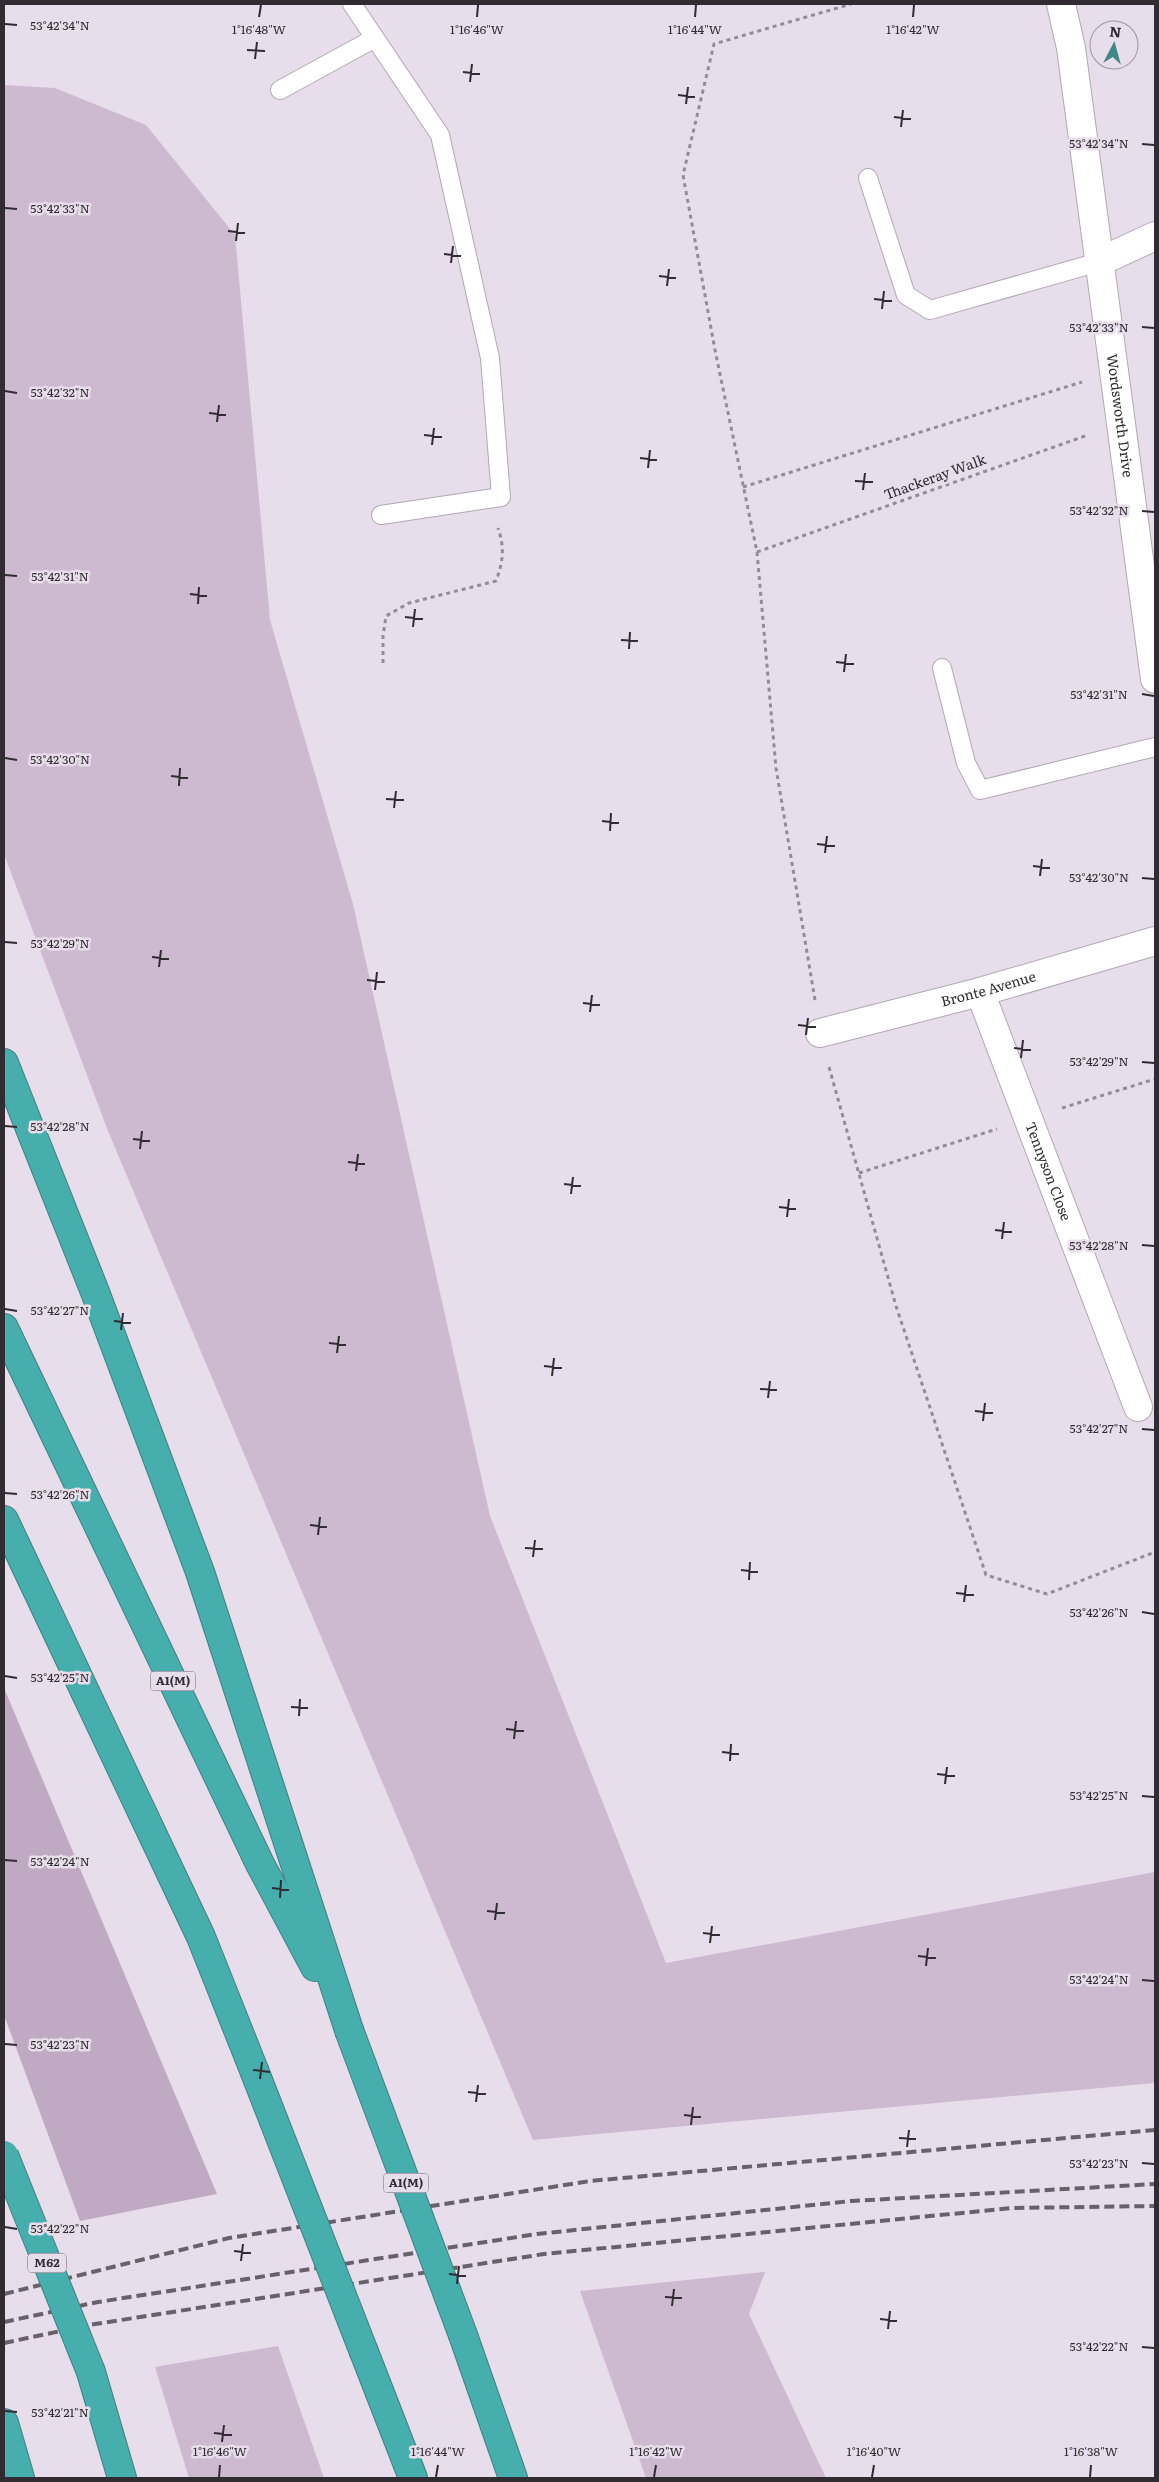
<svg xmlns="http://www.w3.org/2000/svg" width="1159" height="2482" font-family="Literata,serif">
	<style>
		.green { fill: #cdbad1 }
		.forest { fill: #bfa9c3 }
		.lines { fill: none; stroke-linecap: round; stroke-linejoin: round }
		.lane-casing { stroke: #b2a7b4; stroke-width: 20 }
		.street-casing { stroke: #b2a7b4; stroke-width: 30 }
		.highway-casing { stroke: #3f8082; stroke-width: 30 }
		.path { stroke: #938b95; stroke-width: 3; stroke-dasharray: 4 4; stroke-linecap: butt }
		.lane { stroke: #fff; stroke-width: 18 }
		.street { stroke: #fff; stroke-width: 28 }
		.highway { stroke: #46aead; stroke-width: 28 }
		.rail { stroke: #68616a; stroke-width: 4; stroke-dasharray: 10 5; stroke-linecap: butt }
		.highway-bridge-casing { stroke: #3f8082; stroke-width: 30; stroke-linecap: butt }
		.highway-bridge { stroke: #46aead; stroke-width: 28 }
		.ticks { fill: none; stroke: #312c32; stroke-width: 2 }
		.labels { text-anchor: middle; stroke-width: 5; stroke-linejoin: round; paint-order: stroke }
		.shield { fill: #e8ddeb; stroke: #68616a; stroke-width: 1 }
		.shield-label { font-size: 12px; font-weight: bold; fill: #312c32 }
		.street-label { font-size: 14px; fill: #312c32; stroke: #e8ddeb }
		.ticks-label { font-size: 12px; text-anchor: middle; fill: #312c32; stroke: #e8ddeb; stroke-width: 5; stroke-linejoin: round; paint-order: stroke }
	</style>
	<rect width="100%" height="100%" fill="#e8ddeb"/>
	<g class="green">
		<polygon points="4,85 55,88 146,125 235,235 270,620 353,904 490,1516 666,1963 1155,1872 1155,2083 533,2140 108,1131 4,854"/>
		<polygon points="765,2272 749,2314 826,2478 646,2478 580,2291"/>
		<polygon points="278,2346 324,2478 189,2478 155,2367"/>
	</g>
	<polygon class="forest" points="4,1688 217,2194 80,2221 4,2015"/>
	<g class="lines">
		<defs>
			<g id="lane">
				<polyline points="352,4 440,135 490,358 501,497 381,515"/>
				<polyline points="280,90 375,38"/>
				<polyline points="868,178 906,295 930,310 1099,262"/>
				<polyline points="942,668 966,763 980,790 1155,747"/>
			</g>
			<g id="street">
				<path id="s1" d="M1061 4 1071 48 1155 679"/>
				<polyline points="1099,262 1155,236"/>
				<path id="s2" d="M980 992 1138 1407"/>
				<path id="s3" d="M820 1033 980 992 1155 941"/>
			</g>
			<g id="highway">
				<polyline points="4,1063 95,1292 200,1572 349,2030"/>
				<polyline points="4,1328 260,1864 315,1967"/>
				<polyline points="4,1520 201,1937 254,2070"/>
				<polyline points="463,2335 513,2478"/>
				<polyline points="364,2352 413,2478"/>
				<polyline points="91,2372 122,2478"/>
				<polyline points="4,2423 20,2478"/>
			</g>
		</defs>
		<use href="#lane" class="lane-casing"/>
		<use href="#street" class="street-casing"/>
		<use href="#highway" class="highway-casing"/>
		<g class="path">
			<polyline points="743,487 1082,382"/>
			<polyline points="757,552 1088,435"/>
			<path d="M383 663V636L386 616 409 603 496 581C503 562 505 548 498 528"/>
			<polyline points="815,1000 776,768 757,552 715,350 683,175 714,44 851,4"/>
			<polyline points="829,1067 896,1306 986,1575 1047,1594 1155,1552"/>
			<polyline points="1062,1108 1155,1079"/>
			<polyline points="859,1173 997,1129"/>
		</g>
		<use href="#lane" class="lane"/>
		<use href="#street" class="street"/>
		<use href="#highway" class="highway"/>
		<g class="rail">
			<polyline points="4,2294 229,2238 590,2181 1155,2130"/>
			<polyline points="4,2322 98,2302 537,2234 851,2201 1155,2184"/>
			<polyline points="4,2343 89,2325 544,2254 1012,2208 1155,2206"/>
		</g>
		<defs>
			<g id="highway-bridge">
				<polyline points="349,2030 463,2335"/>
				<polyline points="254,2070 364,2352"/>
				<polyline points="4,2155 91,2372"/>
			</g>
		</defs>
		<use href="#highway-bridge" class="highway-bridge-casing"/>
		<use href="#highway-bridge" class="highway-bridge"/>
	</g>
	<path class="ticks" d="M259 17 261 5M477 17 478 5M695 17 696 5M913 17 914 5M5 24 17 25M247 50 265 51M255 59 257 42M463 72 480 74M470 82 472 64M678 95 695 97M686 104 688 87M894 117 911 119M901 127 903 110M1142 144 1154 145M5 208 17 209M228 231 245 233M236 241 238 223M444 254 461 256M451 263 453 246M659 276 676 278M667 286 669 269M874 299 892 301M882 309 884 291M1142 327 1154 328M5 391 17 393M209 413 226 415M217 422 219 405M424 435 442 437M432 445 434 428M640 458 657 460M648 468 650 450M855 481 873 482M863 490 865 473M1142 511 1154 512M5 575 17 576M190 594 207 596M198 604 199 587M405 617 423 619M413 627 415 609M621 640 638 641M629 649 630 632M836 662 854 664M844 672 846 654M1142 694 1154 696M5 758 17 760M171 776 188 778M179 786 180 768M386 799 404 800M394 808 396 791M602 821 619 823M610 831 611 813M817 844 835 846M825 853 827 836M1033 866 1050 868M1040 876 1042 859M1142 878 1154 879M5 942 17 943M152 957 169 959M159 967 161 950M367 980 385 982M375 990 377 972M583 1003 600 1005M590 1012 592 995M798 1025 816 1027M806 1035 808 1018M1014 1048 1031 1050M1021 1058 1023 1040M1142 1062 1154 1063M5 1126 17 1127M133 1139 150 1141M140 1149 142 1131M348 1162 365 1164M356 1171 358 1154M564 1184 581 1186M571 1194 573 1177M779 1207 796 1209M787 1217 789 1199M995 1230 1012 1232M1002 1239 1004 1222M1142 1245 1154 1246M5 1309 17 1311M114 1321 131 1323M121 1330 123 1313M329 1343 346 1345M337 1353 339 1336M544 1366 562 1368M552 1376 554 1358M760 1389 777 1390M768 1398 770 1381M975 1411 993 1413M983 1421 985 1403M1142 1429 1154 1430M5 1493 17 1494M310 1525 327 1527M318 1535 320 1517M525 1548 543 1549M533 1557 535 1540M741 1570 758 1572M749 1580 750 1562M956 1593 974 1595M964 1602 966 1585M1142 1612 1154 1614M5 1676 17 1678M291 1707 308 1708M299 1716 300 1699M506 1729 524 1731M514 1739 516 1721M722 1752 739 1754M730 1761 731 1744M937 1774 955 1776M945 1784 947 1767M1142 1796 1154 1797M5 1860 17 1861M272 1888 289 1890M280 1898 281 1880M487 1911 505 1913M495 1920 497 1903M703 1933 720 1935M710 1943 712 1926M918 1956 936 1958M926 1966 928 1948M1142 1980 1154 1981M5 2044 17 2045M253 2070 270 2072M260 2079 262 2062M468 2092 486 2094M476 2102 478 2085M684 2115 701 2117M691 2125 693 2107M899 2138 916 2139M907 2147 909 2130M1142 2163 1154 2164M5 2227 17 2229M234 2251 251 2253M241 2261 243 2244M449 2274 466 2276M457 2284 459 2266M665 2297 682 2298M672 2306 674 2289M880 2319 897 2321M888 2329 890 2311M1142 2347 1154 2348M5 2411 17 2412M214 2433 232 2435M222 2442 224 2425M219 2477 220 2465M436 2477 438 2465M654 2477 656 2465M872 2477 874 2465M1090 2477 1091 2465"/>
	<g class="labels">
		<g class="shield">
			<rect x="150.5" y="1671.5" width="45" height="19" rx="4"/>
			<rect x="383.5" y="2173.5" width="45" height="19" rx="4"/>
			<rect x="28" y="2253.5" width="38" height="19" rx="4"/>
		</g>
		<g class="shield-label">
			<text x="173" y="1685">A1(M)</text>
			<text x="406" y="2187">A1(M)</text>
			<text x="47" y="2267">M62</text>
		</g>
		<g class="street-label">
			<text dy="5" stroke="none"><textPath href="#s1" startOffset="416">Wordsworth Drive</textPath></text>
			<text transform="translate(935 477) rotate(-20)" y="5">Thackeray Walk</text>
			<text dy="5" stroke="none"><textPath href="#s3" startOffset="174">Bronte Avenue</textPath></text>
			<text dy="5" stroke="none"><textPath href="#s2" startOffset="192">Tennyson Close</textPath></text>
		</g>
	</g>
	<g class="ticks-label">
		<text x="60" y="30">53°42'34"N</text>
		<text x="259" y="34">1°16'48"W</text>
		<text x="477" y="34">1°16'46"W</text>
		<text x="695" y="34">1°16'44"W</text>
		<text x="913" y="34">1°16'42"W</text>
		<text x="1099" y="148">53°42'34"N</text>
		<text x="60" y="213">53°42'33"N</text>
		<text x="1099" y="332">53°42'33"N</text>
		<text x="60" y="397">53°42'32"N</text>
		<text x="1099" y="515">53°42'32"N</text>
		<text x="60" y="581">53°42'31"N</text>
		<text x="1099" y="699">53°42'31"N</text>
		<text x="60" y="764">53°42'30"N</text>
		<text x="1099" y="882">53°42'30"N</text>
		<text x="60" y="948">53°42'29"N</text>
		<text x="1099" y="1066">53°42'29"N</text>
		<text x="60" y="1131">53°42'28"N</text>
		<text x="1099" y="1250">53°42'28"N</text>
		<text x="60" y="1315">53°42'27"N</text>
		<text x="1099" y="1433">53°42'27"N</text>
		<text x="60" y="1499">53°42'26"N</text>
		<text x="1099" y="1617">53°42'26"N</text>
		<text x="60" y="1682">53°42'25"N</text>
		<text x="1099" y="1800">53°42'25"N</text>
		<text x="60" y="1866">53°42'24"N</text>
		<text x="1099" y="1984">53°42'24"N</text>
		<text x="60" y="2049">53°42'23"N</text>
		<text x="1099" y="2168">53°42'23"N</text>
		<text x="60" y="2233">53°42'22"N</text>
		<text x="1099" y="2351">53°42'22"N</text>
		<text x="60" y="2417">53°42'21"N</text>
		<text x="220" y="2456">1°16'46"W</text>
		<text x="438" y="2456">1°16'44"W</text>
		<text x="656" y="2456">1°16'42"W</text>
		<text x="874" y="2456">1°16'40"W</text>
		<text x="1091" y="2456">1°16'38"W</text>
	</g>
	<rect width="1159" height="2482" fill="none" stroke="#312c32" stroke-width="10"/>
	<g transform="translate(1114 45) rotate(6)"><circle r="24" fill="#e8ddeb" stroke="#9f96a1"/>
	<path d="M0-4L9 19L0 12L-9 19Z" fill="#418989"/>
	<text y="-8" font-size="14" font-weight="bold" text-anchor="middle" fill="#312c32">N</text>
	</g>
</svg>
